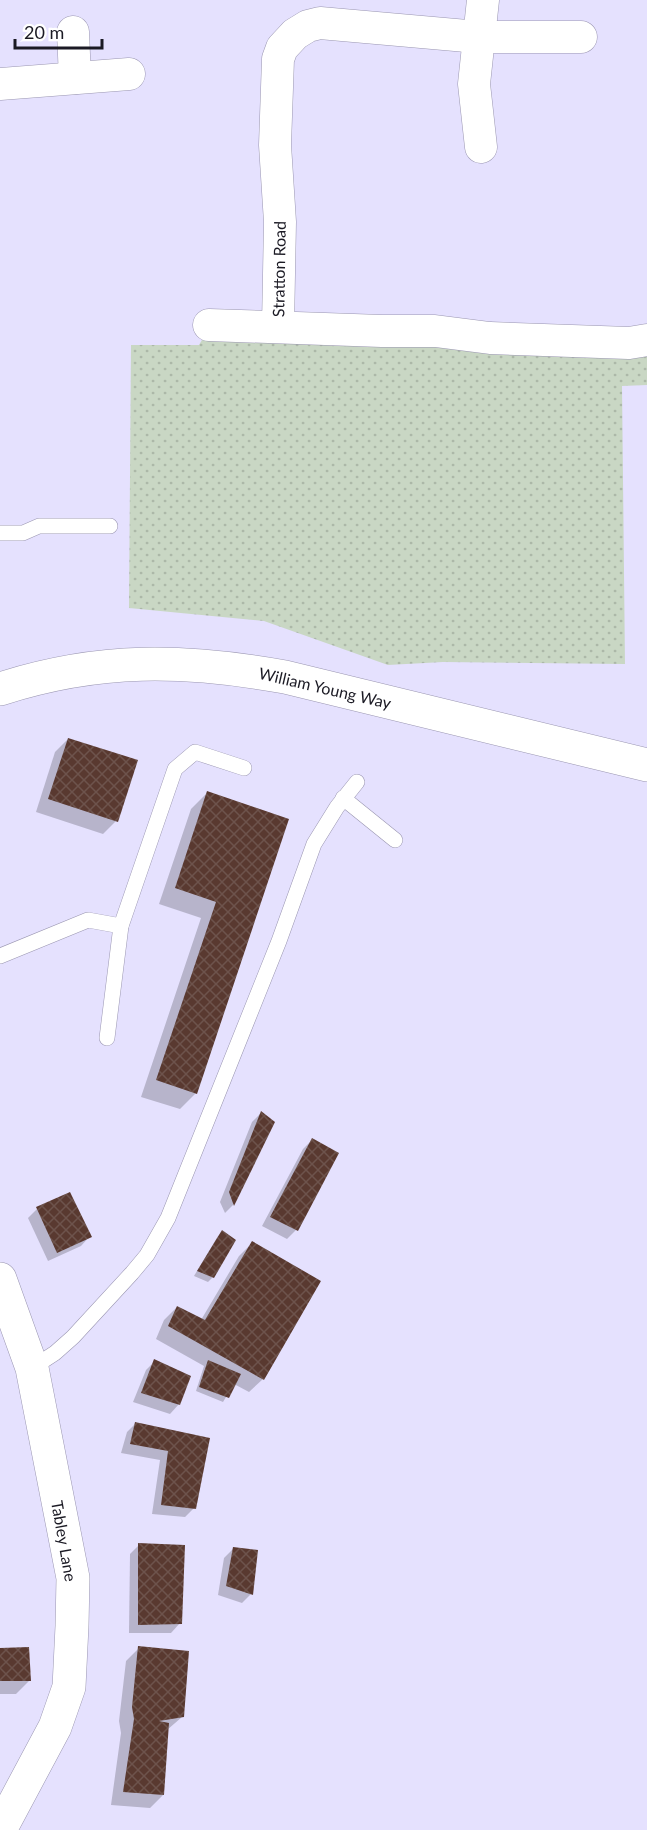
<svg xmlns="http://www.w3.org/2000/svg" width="647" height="1830" font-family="Lato,sans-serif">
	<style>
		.park { fill: url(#park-dots) }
		.shadow { fill: #0003 }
		.building { fill: url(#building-cross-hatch) }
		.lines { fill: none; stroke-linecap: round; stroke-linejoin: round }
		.lane-casing { stroke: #9a96b1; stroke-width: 16 }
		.street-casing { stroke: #9a96b1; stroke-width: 33 }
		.secondary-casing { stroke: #9a96b1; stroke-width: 34 }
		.lane { stroke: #fff; stroke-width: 15 }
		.street { stroke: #fff; stroke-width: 32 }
		.secondary { stroke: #fff; stroke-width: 33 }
		.labels { text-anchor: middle; stroke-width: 6; stroke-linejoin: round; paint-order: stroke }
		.street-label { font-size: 16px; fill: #1b1a24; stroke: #fff }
	</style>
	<defs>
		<pattern id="park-dots" width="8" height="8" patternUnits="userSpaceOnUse" patternTransform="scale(1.5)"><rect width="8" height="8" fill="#c9d7c4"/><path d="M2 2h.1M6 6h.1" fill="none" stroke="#acb8a8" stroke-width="1.8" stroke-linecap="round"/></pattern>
		<pattern id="building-cross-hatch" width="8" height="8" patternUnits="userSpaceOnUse" patternTransform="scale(1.5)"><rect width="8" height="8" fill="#593930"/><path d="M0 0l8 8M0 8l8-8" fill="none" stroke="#6d534c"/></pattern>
	</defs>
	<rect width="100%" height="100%" fill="#e5e1fe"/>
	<polygon class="park" points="209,328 647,344 647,385 622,386 625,664 443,662 388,665 264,621 129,608 131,345 199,345"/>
	<g class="shadow">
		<polygon points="68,739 116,821 103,834 36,812 55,752"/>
		<polygon points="207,793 287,820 196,1093 180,1109 141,1097 201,918 159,904 191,809"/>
		<polygon points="261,1113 273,1122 233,1205 225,1213 220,1202 252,1122"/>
		<polygon points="312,1140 337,1154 296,1230 287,1239 262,1226 303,1149"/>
		<polygon points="37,1209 90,1236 81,1246 48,1261 28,1218"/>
		<polygon points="218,1236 213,1277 208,1282 194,1276"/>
		<polygon points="252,1243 263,1379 249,1392 234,1384 223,1402 196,1391 204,1366 156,1339 164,1320 177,1307 201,1320 239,1256"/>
		<polygon points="155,1361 179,1404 170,1414 133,1402 146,1370"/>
		<polygon points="136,1423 208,1439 194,1508 185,1517 152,1514 160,1460 121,1453 127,1432"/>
		<polygon points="139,1545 180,1623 171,1633 129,1633 130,1554"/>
		<polygon points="233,1549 251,1594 242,1603 218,1595 224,1558"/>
		<polygon points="139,1648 182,1717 167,1730 163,1795 150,1808 111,1805 121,1733 119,1721 126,1661"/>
		<polygon points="0,1649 29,1681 16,1694 0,1694"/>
	</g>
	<g class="building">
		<polygon points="68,738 138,760 118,822 48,799"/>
		<polygon points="207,791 289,819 197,1094 156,1080 216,902 175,888"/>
		<polygon points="261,1111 275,1122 234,1206 229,1192"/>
		<polygon points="312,1138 339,1153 298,1231 270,1217"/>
		<polygon points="70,1192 92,1237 57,1253 36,1207"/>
		<polygon points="222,1230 236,1240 214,1278 197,1271"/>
		<polygon points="252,1241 321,1281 264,1380 168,1326 177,1306 205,1320"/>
		<polygon points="154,1359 191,1376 180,1405 141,1393"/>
		<polygon points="208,1360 241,1374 229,1398 199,1387"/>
		<polygon points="135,1422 210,1438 196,1509 161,1505 168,1451 130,1444"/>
		<polygon points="138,1543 185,1545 182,1624 138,1625"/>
		<polygon points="233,1547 258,1550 253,1595 226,1586"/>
		<polygon points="138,1646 189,1651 184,1717 159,1721 169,1723 164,1795 123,1792 134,1719 132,1707"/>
		<polygon points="29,1647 31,1681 0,1681 0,1648"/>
	</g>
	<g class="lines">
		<defs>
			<g id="lane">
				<polyline points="0,533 23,533 39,526 110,526"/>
				<polyline points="343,798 395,840"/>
				<polyline points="0,956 88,920 121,926"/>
				<polyline points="107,1038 121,926 175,769 195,752 244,768"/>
				<polyline points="32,1368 55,1353 73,1337 132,1273 147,1255 168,1218 279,941 314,844 337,807 357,782"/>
			</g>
			<g id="street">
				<polyline points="73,32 75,78"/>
				<polyline points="0,84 129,74"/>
				<polyline points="481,147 474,84 483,0"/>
				<polyline points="209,325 382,331 435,331 490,338 629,343 647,340"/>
				<polyline points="278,326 280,222 275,145 278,59 282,48 295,34 308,26 320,23 478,37 581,37"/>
			</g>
			<g id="secondary">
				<path d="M0 689C99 657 184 659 285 677L647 765"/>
				<polyline points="0,1279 32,1368 73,1578 72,1626 69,1687 55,1727 0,1830"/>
			</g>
		</defs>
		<use href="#lane" class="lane-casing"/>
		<use href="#street" class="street-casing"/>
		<use href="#secondary" class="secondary-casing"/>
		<use href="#lane" class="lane"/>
		<use href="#street" class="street"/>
		<use href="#secondary" class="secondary"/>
	</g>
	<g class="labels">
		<g class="street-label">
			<text transform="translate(279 269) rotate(-89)" y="6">Stratton Road</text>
			<text transform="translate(325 688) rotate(13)" y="6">William Young Way</text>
			<text transform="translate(64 1541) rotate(80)" y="6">Tabley Lane</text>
		</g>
	</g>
	<path d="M15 39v9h87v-9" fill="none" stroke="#1b1a24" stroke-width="3"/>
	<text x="24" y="39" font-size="18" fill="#1b1a24" stroke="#ffffff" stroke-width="4.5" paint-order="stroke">20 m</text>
</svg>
